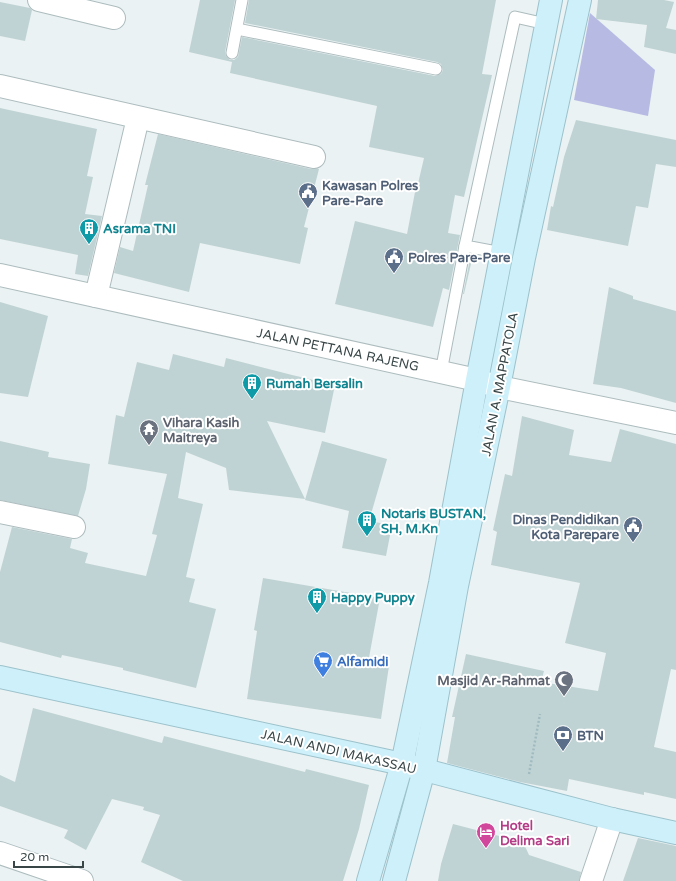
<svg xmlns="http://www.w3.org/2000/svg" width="676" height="881" font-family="'Varela Round',sans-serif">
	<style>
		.green { fill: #b7bbe4 }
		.building { fill: #c0d3d4 }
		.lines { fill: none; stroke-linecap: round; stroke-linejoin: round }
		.lane-casing { stroke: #adbcbe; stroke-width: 13 }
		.street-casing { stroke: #adbcbe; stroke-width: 24 }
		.secondary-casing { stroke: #9cc2cc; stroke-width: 24 }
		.path { stroke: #a0bbbf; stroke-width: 2.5; stroke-dasharray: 2 2; stroke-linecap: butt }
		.lane { stroke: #fff; stroke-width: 11 }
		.street { stroke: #fff; stroke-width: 22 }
		.secondary { stroke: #cef0fa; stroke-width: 22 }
		.labels { text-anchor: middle; stroke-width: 4; stroke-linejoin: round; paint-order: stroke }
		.service-label { font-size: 13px; font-weight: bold; fill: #4e5e75; stroke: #fff; text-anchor: start }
		.culture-label { font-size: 13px; font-weight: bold; fill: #0d838f; stroke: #fff; text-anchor: start }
		.street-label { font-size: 13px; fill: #394647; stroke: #fff }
		.worship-label { font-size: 13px; font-weight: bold; fill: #5b616d; stroke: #fff; text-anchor: start }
		.shop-label { font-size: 13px; font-weight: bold; fill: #366cbe; stroke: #fff; text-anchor: start }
		.hotel-label { font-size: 13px; font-weight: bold; fill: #b23c85; stroke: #fff; text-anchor: start }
	</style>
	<rect width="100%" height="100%" fill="#eaf2f3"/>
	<polygon class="green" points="590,13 655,70 648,116 574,100"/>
	<g class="building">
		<polygon points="200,0 235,0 225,52 226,56 230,60 234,60 238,57 242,37 435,76 441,74 443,70 441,64 437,62 245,23 249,0 496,0 482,74 492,75 464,197 455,195 448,233 460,235 449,290 443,288 433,327 335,304 355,221 407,234 415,192 416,192 424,158 369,147 377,106 230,73 232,62 189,52"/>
		<polygon points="598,0 664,0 674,2 666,28 676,30 676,54 644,47 647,25 596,19"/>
		<polygon points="0,2 30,8 32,10 25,41 0,36"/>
		<polygon points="0,108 97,129 87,176 93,177 85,214 102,216 88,276 75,274 78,255 0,239"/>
		<polygon points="576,120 676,140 676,167 656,164 648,208 636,206 628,246 547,230 551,206 553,207 564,157"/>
		<polygon points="158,134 311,169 319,169 304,227 308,228 300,264 200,243 189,292 114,273 120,247 133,251 148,185 145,185"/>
		<polygon points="471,254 473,255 464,294 463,294"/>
		<polygon points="609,287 633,296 633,299 676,311 676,403 621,388 593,384"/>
		<polygon points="0,302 48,316 28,397 0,393"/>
		<polygon points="173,354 224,367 226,358 292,375 335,385 325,433 267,421 305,499 229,490 226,468 186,452 178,498 203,504 186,577 195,579 189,602 216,609 196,688 123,670 123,668 62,655 61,658 0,642 0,572 12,527 72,539 70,548 88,553 85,563 146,576 157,535 152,534 167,474 108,464 116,415 124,417 137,362 169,370"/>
		<polygon points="522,416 574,430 569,455 611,462 620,429 676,444 676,670 671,669 654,747 676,752 676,799 644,792 644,795 569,779 567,791 520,782 447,763 455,717 452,717 466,654 544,671 541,682 598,691 606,653 565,643 580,583 491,565 497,532 493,530 505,474 512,476"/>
		<polygon points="0,441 49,452 48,457 90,464 86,489 78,516 0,500"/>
		<polygon points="322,441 387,459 369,521 392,525 386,556 342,548 349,511 305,500"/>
		<polygon points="263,578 380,598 368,663 389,666 381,719 247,699 257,631 254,630"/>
		<polygon points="33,708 162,743 164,736 305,772 306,769 369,785 359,829 343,881 183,881 141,862 160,815 143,810 144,807 112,799 86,850 64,838 68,830 0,806 0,775 15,782"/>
		<polygon points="453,824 523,842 529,855 581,872 579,881 438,881 441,864"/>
		<polygon points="638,838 676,846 676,881 623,881"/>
	</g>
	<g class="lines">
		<defs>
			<g id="lane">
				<polyline points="237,29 436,69"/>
				<polyline points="232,53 242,0"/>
				<polyline points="502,253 465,246 515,17 546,24"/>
				<polyline points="441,372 465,246"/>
			</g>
			<g id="street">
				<polyline points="39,0 114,18"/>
				<polyline points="0,86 314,157"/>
				<polyline points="0,275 477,380 499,387 676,423"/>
				<polyline points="96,296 138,118"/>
				<polyline points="0,512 74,527"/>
				<polyline points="0,853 82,881"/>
				<polyline points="591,881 612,819"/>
			</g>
			<g id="secondary">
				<polyline points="0,677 402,764 612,819 676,833"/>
				<polyline points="368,881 402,764 440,583 477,380 551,0"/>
				<polyline points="394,881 424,770 457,586 499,387 524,258 580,0"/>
			</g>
		</defs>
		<use href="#lane" class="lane-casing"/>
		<use href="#street" class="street-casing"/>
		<use href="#secondary" class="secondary-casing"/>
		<polyline class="path" points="529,774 540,714"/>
		<use href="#lane" class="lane"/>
		<use href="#street" class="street"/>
		<use href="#secondary" class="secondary"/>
	</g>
	<defs>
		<symbol id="civic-pin" viewBox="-11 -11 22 30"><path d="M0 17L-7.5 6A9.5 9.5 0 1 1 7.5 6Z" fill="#5c6f8a" stroke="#fff"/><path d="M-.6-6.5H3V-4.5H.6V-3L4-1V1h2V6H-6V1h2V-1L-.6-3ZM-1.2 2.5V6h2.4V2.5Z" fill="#fff"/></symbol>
		<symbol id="building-pin" viewBox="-11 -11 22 30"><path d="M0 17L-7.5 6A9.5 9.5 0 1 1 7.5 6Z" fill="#0f9aa8" stroke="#fff"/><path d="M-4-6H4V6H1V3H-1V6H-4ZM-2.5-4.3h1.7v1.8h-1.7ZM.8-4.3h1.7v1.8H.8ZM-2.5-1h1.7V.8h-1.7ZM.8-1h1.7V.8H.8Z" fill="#fff"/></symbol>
		<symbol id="temple-pin" viewBox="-11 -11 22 30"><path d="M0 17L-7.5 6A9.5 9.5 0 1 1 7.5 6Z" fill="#6b7280" stroke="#fff"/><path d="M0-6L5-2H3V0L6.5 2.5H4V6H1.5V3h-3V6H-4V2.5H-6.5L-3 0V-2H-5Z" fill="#fff"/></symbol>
		<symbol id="supermarket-pin" viewBox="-11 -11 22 30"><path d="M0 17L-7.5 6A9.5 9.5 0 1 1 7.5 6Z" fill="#3f7fe0" stroke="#fff"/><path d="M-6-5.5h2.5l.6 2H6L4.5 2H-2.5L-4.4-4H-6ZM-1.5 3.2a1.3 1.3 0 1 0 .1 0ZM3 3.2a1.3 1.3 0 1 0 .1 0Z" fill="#fff"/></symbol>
		<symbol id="mosque-pin" viewBox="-11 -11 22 30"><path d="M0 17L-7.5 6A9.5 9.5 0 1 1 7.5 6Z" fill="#6b7280" stroke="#fff"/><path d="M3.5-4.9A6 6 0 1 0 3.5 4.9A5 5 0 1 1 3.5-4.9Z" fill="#fff"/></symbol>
		<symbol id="bank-pin" viewBox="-11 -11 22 30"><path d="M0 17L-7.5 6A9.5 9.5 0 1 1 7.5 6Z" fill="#5c6f8a" stroke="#fff"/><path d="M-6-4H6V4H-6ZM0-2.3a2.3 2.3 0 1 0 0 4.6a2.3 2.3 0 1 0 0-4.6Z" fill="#fff"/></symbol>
		<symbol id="hotel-pin" viewBox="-11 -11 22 30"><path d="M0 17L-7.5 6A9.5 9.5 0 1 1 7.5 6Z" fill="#d1479c" stroke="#fff"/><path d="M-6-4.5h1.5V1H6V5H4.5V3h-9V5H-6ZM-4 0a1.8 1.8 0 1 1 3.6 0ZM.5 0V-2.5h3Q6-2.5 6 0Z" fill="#fff"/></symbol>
	</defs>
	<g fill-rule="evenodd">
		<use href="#civic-pin" x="297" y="181" width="22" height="30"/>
		<use href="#building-pin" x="78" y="217" width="22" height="30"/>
		<use href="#civic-pin" x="383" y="246" width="22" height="30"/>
		<use href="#building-pin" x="241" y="372" width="22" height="30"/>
		<use href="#temple-pin" x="138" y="418" width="22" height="30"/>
		<use href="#building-pin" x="356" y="509" width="22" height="30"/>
		<use href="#civic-pin" x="622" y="515" width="22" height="30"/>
		<use href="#building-pin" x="306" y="586" width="22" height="30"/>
		<use href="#supermarket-pin" x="312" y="650" width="22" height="30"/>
		<use href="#mosque-pin" x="553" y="669" width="22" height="30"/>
		<use href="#bank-pin" x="552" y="724" width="22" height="30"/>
		<use href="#hotel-pin" x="475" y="821" width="22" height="30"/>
	</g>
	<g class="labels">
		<g class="service-label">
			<text x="322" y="190">Kawasan Polres<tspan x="322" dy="15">Pare-Pare</tspan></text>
			<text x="408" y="262">Polres Pare-Pare</text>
			<text x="619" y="524" text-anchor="end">Dinas Pendidikan<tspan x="619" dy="15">Kota Parepare</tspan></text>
			<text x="577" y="740">BTN</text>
		</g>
		<g class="culture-label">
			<text x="103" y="233">Asrama TNI</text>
			<text x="266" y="388">Rumah Bersalin</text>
			<text x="381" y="518">Notaris BUSTAN,<tspan x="381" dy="15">SH, M.Kn</tspan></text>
			<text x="331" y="602">Happy Puppy</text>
		</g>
		<g class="street-label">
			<text transform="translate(338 349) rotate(12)" y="5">JALAN PETTANA RAJENG</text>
			<text transform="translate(499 384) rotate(-79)" y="5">JALAN A. MAPPATOLA</text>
			<text transform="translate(339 751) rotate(13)" y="5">JALAN ANDI MAKASSAU</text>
		</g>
		<g class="worship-label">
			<text x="163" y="427">Vihara Kasih<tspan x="163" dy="15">Maitreya</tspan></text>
			<text x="550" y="685" text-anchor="end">Masjid Ar-Rahmat</text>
		</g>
		<g class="shop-label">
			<text x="337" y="666">Alfamidi</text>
		</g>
		<g class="hotel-label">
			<text x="500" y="830">Hotel<tspan x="500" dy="15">Delima Sari</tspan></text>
		</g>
	</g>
	<path d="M14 861v6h69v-6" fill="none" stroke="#394647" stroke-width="2"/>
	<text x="20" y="861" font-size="12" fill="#394647" stroke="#ffffff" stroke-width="3" paint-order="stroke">20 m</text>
</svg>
